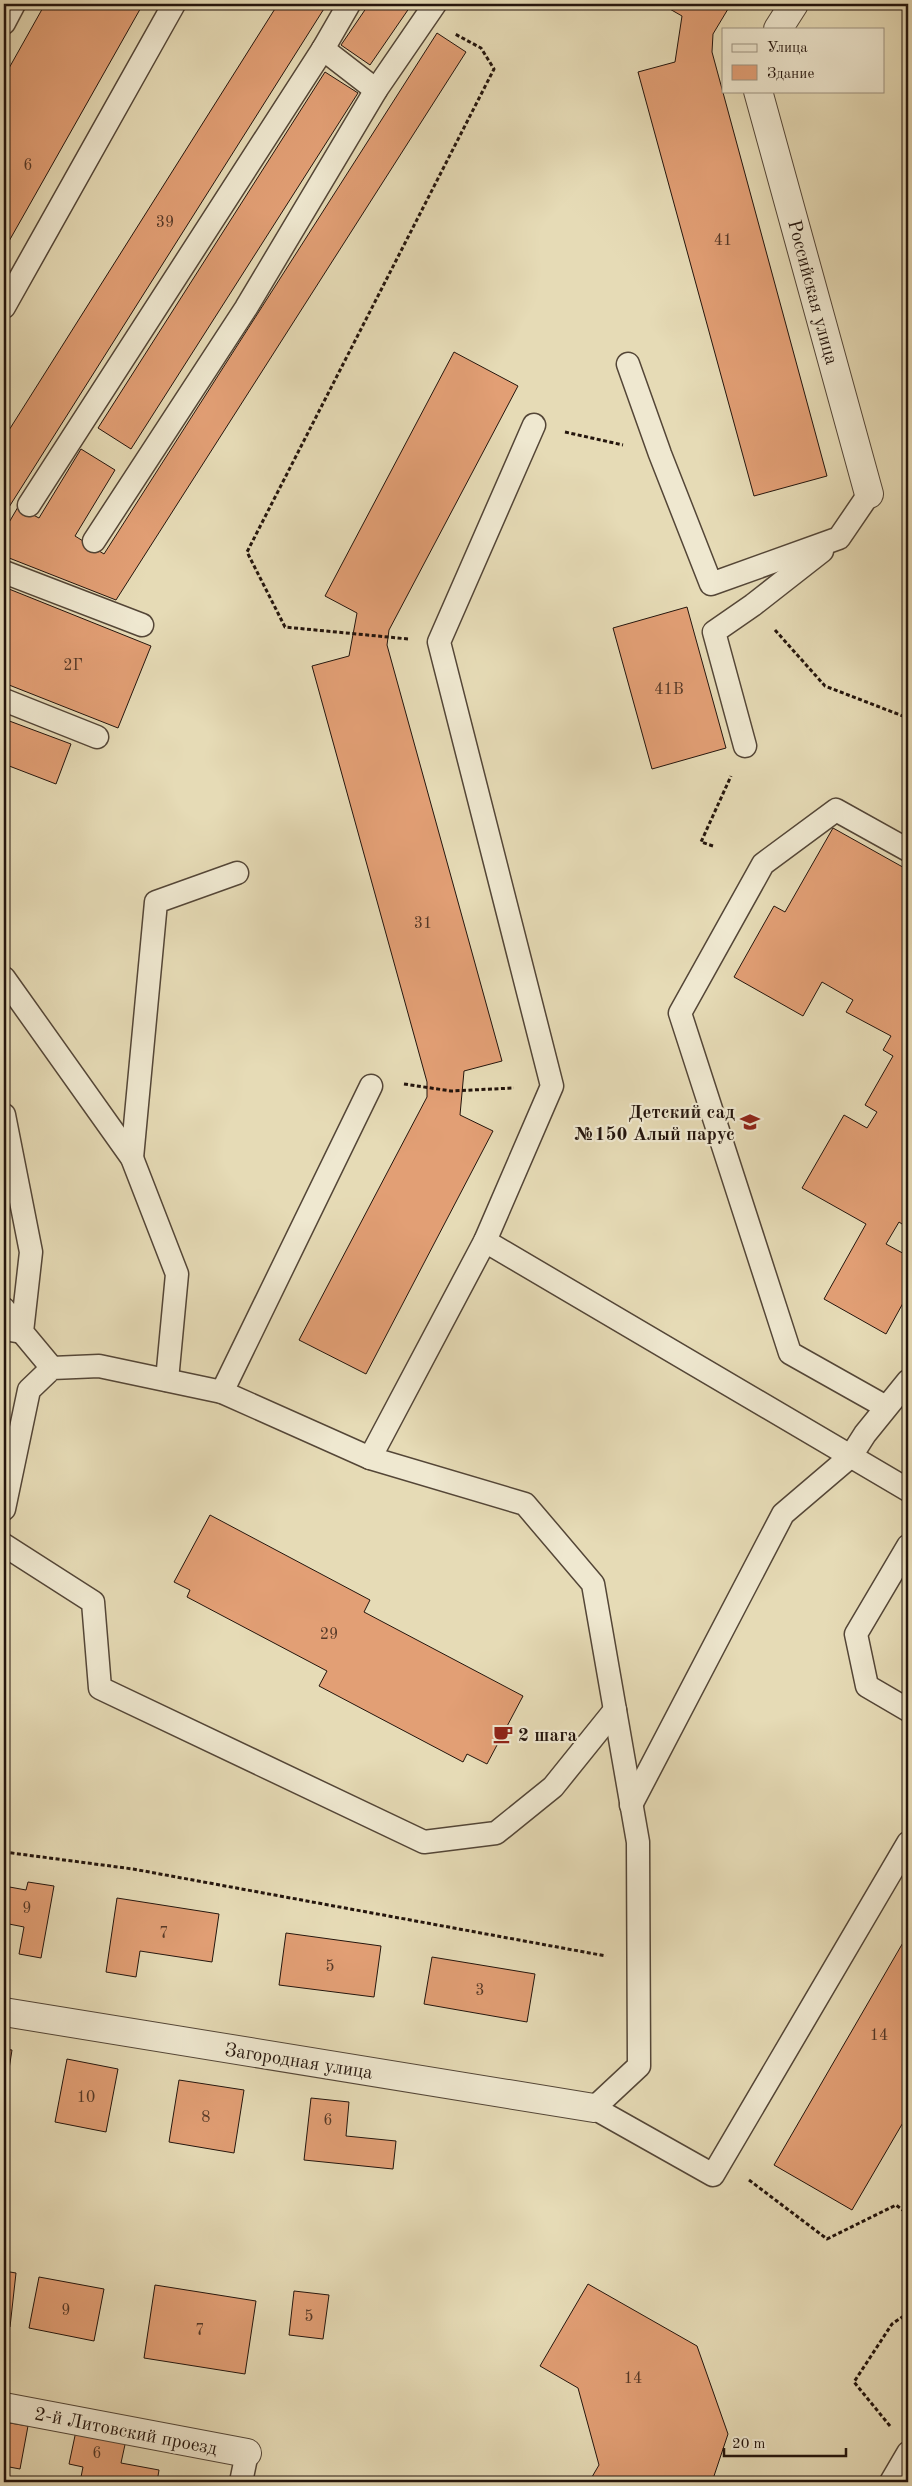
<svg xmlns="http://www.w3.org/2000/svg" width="912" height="2486" font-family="'Old Standard TT',serif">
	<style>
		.building { fill: #e29f75; stroke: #24150d }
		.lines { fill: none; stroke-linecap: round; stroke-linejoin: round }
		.lane-casing { stroke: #544637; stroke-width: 25 }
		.street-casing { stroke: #544637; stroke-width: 30 }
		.path { stroke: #24150d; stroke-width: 3; stroke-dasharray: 4 2.5; stroke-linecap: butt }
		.lane { stroke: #efe8d0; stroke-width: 22 }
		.street { stroke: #efe8d0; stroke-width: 28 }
		.labels { text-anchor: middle; stroke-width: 4.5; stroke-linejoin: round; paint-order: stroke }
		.number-label { font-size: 16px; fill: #543827 }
		.street-label { font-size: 19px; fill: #24150d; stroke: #efe8d0 }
		.poi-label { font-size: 19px; font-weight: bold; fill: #24150d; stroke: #efe8d0; text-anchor: end }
	</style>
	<rect width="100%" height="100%" fill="#e6dbb6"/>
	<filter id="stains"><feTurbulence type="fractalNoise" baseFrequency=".004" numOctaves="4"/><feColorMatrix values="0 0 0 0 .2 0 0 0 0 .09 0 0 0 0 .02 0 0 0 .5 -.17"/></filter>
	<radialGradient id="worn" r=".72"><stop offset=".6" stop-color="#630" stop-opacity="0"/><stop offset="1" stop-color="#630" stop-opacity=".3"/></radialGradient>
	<g class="building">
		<polygon points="45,4 143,4 4,250 4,77"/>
		<polygon points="278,4 327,4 4,515 4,438"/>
		<polygon points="369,4 412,4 370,65 341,45"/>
		<polygon points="661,4 731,4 713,34 712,52 827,476 754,496 638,72 675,62 682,16"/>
		<polygon points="437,33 466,52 116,600 4,556 4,531 18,507 39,518 81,449 115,470 75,536 104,554"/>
		<polygon points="325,72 358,93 131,449 98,428"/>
		<polygon points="454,352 518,386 389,630 387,645 502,1061 464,1071 460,1115 493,1131 366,1374 299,1340 427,1097 427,1082 312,666 349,656 357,613 325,596"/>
		<polygon points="4,587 151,646 118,728 4,683"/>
		<polygon points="687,607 726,748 652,769 613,628"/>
		<polygon points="4,719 71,744 56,784 4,764"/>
		<polygon points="833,828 908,870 908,1228 899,1222 886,1244 908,1256 908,1294 886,1334 824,1299 866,1224 802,1188 844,1115 867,1128 877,1112 865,1105 893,1056 883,1050 891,1036 846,1012 853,1000 822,982 803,1016 734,977 774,906 785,912"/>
		<polygon points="210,1515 370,1600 364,1612 523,1696 487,1764 467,1754 463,1762 319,1686 327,1671 187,1597 190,1590 174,1582"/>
		<polygon points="28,1882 54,1886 41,1958 19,1954 24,1927 4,1923 4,1886 26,1890"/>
		<polygon points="117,1898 219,1914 212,1962 140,1951 136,1977 106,1972"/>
		<polygon points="286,1933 381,1946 374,1997 279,1985"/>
		<polygon points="908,1934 908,2114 852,2210 774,2165"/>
		<polygon points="432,1957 535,1974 527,2022 424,2004"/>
		<polygon points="4,2049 12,2050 4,2101"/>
		<polygon points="67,2059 118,2069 106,2132 55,2122"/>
		<polygon points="179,2080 244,2090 234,2153 169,2142"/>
		<polygon points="311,2098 349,2102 346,2136 396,2141 393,2169 304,2160"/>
		<polygon points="4,2271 16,2273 10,2327 4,2326"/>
		<polygon points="39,2277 104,2289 94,2341 29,2328"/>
		<polygon points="588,2284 697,2346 728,2434 712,2482 589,2482 599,2465 578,2388 540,2366"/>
		<polygon points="155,2285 256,2301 245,2374 144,2358"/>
		<polygon points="294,2291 329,2295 323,2339 289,2335"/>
		<polygon points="4,2422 28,2426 20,2469 4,2466"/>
		<polygon points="76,2431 126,2440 121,2463 159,2470 157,2482 80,2482 83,2467 69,2464"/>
	</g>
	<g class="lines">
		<defs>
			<g id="lane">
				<polyline points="4,23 14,4"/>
				<polyline points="323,49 376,90"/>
				<polyline points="4,307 174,4"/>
				<polyline points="628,364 660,454 711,584 839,538 869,494"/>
				<polyline points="29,505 323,49 349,4"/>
				<polyline points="94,541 246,308 376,90 435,4"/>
				<polyline points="4,572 142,625"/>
				<polyline points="4,700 97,737"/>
				<polyline points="745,746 714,632 753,605 822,551"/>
				<polyline points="4,978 132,1158 177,1274 167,1380"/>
				<polyline points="4,1115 31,1252 22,1332 52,1368"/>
				<polyline points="132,1158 156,902 237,873"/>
				<polyline points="485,1241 908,1490"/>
				<polyline points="4,1309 22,1332 4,1329"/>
				<polyline points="222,1392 371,1086"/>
				<polyline points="886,1407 790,1353 680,1013 763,864 836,810 908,850"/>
				<polyline points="370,1458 485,1241 552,1086 439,642 534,425"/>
				<polyline points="4,1509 29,1390 52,1368 99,1366 222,1392 370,1458 525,1504 593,1584 638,1842 639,2066 594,2108 713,2175 908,1843"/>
				<polyline points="4,1545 93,1602 100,1688 424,1842 496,1833 553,1787 615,1710"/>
				<polyline points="908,1546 856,1634 867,1686 908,1710"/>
				<polyline points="631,1805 783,1514 851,1456 865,1434 908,1381"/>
				<polyline points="241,2482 247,2453"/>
				<polyline points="891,2482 908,2453"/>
			</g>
			<g id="street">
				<polyline points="778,29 794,4"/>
				<polyline points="758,91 869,494"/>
				<polyline points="4,2012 594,2108"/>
				<polyline points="4,2407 247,2453"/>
			</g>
		</defs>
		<use href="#lane" class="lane-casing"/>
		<use href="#street" class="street-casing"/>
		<g class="path">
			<polyline points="565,432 623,445"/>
			<polyline points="775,630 825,686 908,718"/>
			<polyline points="408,639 285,627 247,552 494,69 481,48 455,34"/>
			<polyline points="713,846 701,842 731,776"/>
			<polyline points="404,1084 451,1091 514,1088"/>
			<polyline points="4,1852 133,1869 606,1956"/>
			<polyline points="749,2180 827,2239 896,2205 908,2214"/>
			<polyline points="890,2426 854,2382 892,2324 908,2313"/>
		</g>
		<use href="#lane" class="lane"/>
		<use href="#street" class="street"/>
	</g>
	<defs>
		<symbol id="school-bare" viewBox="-9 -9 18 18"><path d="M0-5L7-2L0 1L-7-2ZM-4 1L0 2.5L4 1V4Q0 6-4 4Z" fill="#8f2418" stroke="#efe8d0" stroke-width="2.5" paint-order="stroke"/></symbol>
		<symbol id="cafe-bare" viewBox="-9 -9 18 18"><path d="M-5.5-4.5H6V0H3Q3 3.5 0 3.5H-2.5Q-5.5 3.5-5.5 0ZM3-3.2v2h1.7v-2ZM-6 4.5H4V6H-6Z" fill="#8f2418" stroke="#efe8d0" stroke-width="2.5" paint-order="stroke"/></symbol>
	</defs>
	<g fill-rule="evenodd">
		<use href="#school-bare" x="736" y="1108" width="28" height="28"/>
		<use href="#cafe-bare" x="489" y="1720" width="28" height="28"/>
	</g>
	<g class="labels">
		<g class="number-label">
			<text x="28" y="170">6</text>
			<text x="165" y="227">39</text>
			<text x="723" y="245">41</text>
			<text x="73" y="670">2Г</text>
			<text x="669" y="694">41В</text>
			<text x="423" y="928">31</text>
			<text x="329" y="1639">29</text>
			<text x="27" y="1913">9</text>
			<text x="164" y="1938">7</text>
			<text x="330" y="1971">5</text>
			<text x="480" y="1995">3</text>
			<text x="879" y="2040">14</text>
			<text x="86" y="2102">10</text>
			<text x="206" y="2122">8</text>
			<text x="328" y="2125">6</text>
			<text x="66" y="2315">9</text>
			<text x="309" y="2321">5</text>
			<text x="200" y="2335">7</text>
			<text x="633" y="2383">14</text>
			<text x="97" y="2458">6</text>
		</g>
		<g class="street-label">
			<text transform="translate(814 292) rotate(75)" y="7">Российская улица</text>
			<text transform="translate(299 2060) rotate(9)" y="7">Загородная улица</text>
			<text transform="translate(126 2430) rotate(11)" y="7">2-й Литовский проезд</text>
		</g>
		<g class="poi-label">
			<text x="735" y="1118">Детский сад<tspan x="735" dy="22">№150 Алый парус</tspan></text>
			<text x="518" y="1741" text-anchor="start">2 шага</text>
		</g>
	</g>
	<rect width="912" height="2486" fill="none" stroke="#e6dbb6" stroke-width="20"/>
	<rect x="5" y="5" width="902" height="2476" fill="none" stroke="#24150d" stroke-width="2.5"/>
	<rect x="10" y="10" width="892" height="2466" fill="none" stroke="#24150d"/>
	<rect x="722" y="28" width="162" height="65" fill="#efe8d0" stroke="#9e9482"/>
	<rect x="732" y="44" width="25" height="8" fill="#efe8d0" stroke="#9e9482"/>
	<text x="767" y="52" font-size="15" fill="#24150d">Улица</text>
	<rect x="732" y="65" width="25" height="15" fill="#e29f75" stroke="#9e9482"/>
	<text x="767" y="78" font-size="15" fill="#24150d">Здание</text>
	<path d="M724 2448v8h122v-8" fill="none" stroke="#24150d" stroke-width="2.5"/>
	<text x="732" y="2448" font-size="15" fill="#24150d" stroke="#efe8d0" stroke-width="4" paint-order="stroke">20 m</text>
	<rect width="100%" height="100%" filter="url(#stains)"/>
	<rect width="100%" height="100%" fill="url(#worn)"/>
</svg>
